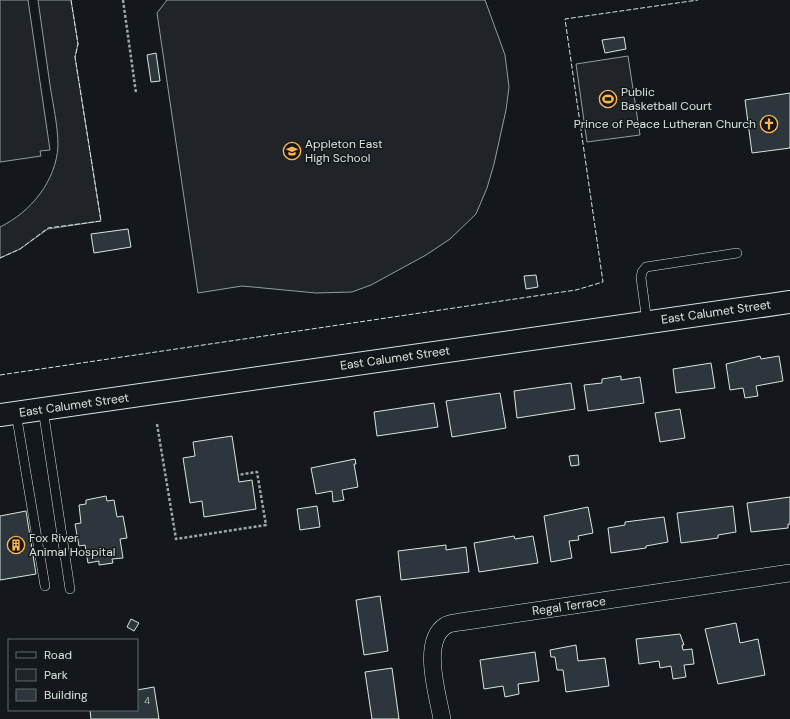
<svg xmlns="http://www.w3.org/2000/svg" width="790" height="719" font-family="'DM Sans',sans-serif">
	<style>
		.green { fill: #202428; stroke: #939e99 }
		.building { fill: #2c363c; stroke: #d8e6dc }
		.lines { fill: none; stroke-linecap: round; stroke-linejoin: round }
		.service-casing { stroke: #d8e6dc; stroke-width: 10 }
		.minor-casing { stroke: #d8e6dc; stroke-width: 18 }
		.secondary-casing { stroke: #d8e6dc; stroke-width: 24 }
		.path { stroke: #9da8a2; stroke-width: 2.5; stroke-dasharray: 3 2; stroke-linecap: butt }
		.service { stroke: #14181c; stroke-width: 9 }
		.minor { stroke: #14181c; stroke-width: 17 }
		.secondary { stroke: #14181c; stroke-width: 22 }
		.fence { stroke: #d8e6dc; stroke-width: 1; stroke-dasharray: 5 2; stroke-linecap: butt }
		.labels { text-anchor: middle; stroke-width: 3; stroke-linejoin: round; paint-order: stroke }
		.number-label { font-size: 10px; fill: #adbab4 }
		.poi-label { font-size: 12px; fill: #d8e6dc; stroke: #14181c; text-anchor: start }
		.street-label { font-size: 12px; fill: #d8e6dc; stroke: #14181c }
	</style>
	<rect width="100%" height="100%" fill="#14181c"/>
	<g class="green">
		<polygon points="0,0 28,0 50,150 40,151 41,156 0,162"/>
		<path d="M38 0H71L78 44 75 57 101 221 48 229 20 249 0 258V227C31 212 56 181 58 146 58 126 53 105 50 85 46 57 42 28 38 0Z"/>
		<polygon points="167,0 485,0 505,55 509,87 506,110 494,164 487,188 476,214 450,239 426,255 371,285 352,292 316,293 242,286 198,293 157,13"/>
		<polygon points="628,56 640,135 587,142 576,64"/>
	</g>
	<g class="building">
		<polygon points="624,37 626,49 605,53 602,40"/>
		<polygon points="156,53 160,81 151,82 147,55"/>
		<polygon points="790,93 790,148 752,153 745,100"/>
		<polygon points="128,229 131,247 94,253 91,234"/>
		<polygon points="536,275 538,287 526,289 524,276"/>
		<polygon points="760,356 761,359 779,356 783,381 756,386 758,396 745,398 743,388 730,390 726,364"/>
		<polygon points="711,363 715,388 676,393 673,369"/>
		<polygon points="621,376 621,380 640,377 644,403 588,411 584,385 602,383 602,379"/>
		<polygon points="571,383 575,409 517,418 514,391"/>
		<polygon points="500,393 506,428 452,437 446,401"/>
		<polygon points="434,403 438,427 377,436 374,412"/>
		<polygon points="680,409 685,438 660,442 655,413"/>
		<polygon points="232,436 239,482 252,480 256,509 204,517 202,501 190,503 183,458 195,456 193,442"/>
		<polygon points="578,455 579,465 571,466 569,456"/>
		<polygon points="355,459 356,464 354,464 358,487 342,490 344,500 333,502 332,491 316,494 311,468"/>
		<polygon points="106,496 107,501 114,500 117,517 123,516 127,538 120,539 123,558 112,559 113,563 99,565 99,561 88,563 85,545 79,546 75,524 81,523 79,505 86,504 86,500"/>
		<polygon points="790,497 790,524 788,524 788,528 751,532 747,503"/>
		<polygon points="317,506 320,527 300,530 297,509"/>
		<polygon points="733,506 736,532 718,535 718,538 681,543 677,513"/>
		<polygon points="588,507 593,533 578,536 579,540 569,541 572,558 551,562 544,516"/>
		<polygon points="26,511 36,574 0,580 0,516"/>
		<polygon points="664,517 668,542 646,546 646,548 611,553 608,528 625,525 625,522"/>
		<polygon points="514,536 515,539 533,536 538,563 479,572 474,543"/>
		<polygon points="446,545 446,550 466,547 469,572 401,580 398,551"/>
		<polygon points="380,596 388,651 364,655 356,600"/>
		<polygon points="131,619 139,623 134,631 127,627"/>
		<polygon points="736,623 740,643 758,639 765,675 718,684 705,629"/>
		<polygon points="680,634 684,645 682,645 683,650 692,649 694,664 684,665 686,677 673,679 671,666 660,668 659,661 639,664 636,639"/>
		<polygon points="576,645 578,661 605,658 609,686 566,692 563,670 557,670 555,657 551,657 550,650"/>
		<polygon points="535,652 539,681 518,684 519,694 505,697 503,686 484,689 480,660"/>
		<polygon points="392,668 399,719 372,719 365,672"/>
		<polygon points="154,687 159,719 91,719 90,710 137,710 137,690"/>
	</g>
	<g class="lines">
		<defs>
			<g id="service">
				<polyline points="647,322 641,278 642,272 646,267 737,253"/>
				<polyline points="43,409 70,589"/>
				<polyline points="16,413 45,586"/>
			</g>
			<path id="minor" d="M442 719C438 696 421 642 445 626 449 623 455 623 460 622L790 573"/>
			<polyline id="secondary" points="0,415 790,302"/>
		</defs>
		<use href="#service" class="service-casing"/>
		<use href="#minor" class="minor-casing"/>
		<use href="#secondary" class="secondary-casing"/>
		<g class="path">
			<polyline points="123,0 136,93"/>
			<polyline points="157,424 176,539 266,525 257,472 238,475"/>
		</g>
		<use href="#service" class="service"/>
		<use href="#minor" class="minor"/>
		<use href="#secondary" class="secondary"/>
		<g class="fence">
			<polyline points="0,258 20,249 48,228 101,221 75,57 78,44 71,0"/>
			<polyline points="0,375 576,290 603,282 565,19 698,0"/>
		</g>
	</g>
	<defs>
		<symbol id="stadium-ring" viewBox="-11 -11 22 22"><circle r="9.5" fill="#14181c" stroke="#ffb74d" stroke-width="1.5"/><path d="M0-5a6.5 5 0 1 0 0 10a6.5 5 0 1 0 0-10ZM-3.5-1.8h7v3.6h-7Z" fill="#ffb74d"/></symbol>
		<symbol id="church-ring" viewBox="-11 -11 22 22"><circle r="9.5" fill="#14181c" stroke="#ffb74d" stroke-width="1.5"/><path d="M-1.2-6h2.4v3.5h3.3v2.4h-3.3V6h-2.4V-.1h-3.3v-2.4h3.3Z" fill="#ffb74d"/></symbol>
		<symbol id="school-ring" viewBox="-11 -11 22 22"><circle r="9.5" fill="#14181c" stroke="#ffb74d" stroke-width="1.5"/><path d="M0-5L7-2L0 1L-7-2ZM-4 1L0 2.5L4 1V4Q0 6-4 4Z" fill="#ffb74d"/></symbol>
		<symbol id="building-ring" viewBox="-11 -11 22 22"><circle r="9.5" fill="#14181c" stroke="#ffb74d" stroke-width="1.5"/><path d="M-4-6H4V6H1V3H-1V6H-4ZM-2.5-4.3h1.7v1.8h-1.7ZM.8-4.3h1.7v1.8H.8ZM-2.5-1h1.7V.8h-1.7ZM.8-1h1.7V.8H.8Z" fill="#ffb74d"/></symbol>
	</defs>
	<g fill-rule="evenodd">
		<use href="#stadium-ring" x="598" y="89" width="20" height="20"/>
		<use href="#church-ring" x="759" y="114" width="20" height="20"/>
		<use href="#school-ring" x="282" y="141" width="20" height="20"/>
		<use href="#building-ring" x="6" y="535" width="20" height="20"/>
	</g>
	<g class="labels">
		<g class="number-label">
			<text x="147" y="704">4</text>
		</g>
		<g class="poi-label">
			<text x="621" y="96">Public<tspan x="621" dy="14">Basketball Court</tspan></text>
			<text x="756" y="128" text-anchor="end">Prince of Peace Lutheran Church</text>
			<text x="305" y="148">Appleton East<tspan x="305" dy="14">High School</tspan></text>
			<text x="29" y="542">Fox River<tspan x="29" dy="14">Animal Hospital</tspan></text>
		</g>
		<g class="street-label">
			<text transform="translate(716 312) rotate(-8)" y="4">East Calumet Street</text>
			<text transform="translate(395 358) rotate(-8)" y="4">East Calumet Street</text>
			<text transform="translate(74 405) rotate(-8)" y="4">East Calumet Street</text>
			<text transform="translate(569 606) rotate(-8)" y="4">Regal Terrace</text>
		</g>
	</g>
	<rect x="8" y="639" width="130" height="72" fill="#14181c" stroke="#626a69"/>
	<rect x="16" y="652" width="20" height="6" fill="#14181c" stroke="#626a69"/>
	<text x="44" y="659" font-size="12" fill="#d8e6dc">Road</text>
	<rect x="16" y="669" width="20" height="12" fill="#202428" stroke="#626a69"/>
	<text x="44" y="679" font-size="12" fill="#d8e6dc">Park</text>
	<rect x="16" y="689" width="20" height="12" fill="#2c363c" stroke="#626a69"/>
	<text x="44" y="699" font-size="12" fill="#d8e6dc">Building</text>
</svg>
